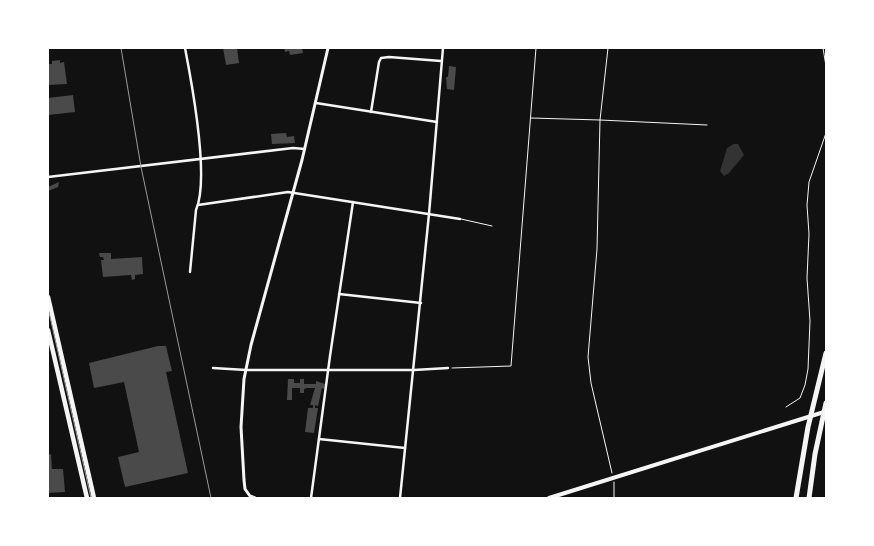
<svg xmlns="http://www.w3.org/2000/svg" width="874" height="546" font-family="'Source Sans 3',sans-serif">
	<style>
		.water { fill: #333 }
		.building { fill: #4a4a4a }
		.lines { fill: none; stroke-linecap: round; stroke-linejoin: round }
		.path { stroke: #f5f5f5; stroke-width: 1 }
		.service { stroke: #f5f5f5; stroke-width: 1 }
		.minor { stroke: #f5f5f5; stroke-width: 2.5 }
		.tertiary { stroke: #f5f5f5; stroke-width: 3 }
		.secondary { stroke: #f5f5f5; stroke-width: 4 }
		.primary { stroke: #f5f5f5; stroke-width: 4.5 }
		.motorway { stroke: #f5f5f5; stroke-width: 5 }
		.tram { stroke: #9a9a9a; stroke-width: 1 }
		.rail { stroke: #9a9a9a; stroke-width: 1 }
	</style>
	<rect width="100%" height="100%" fill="#111"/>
	<polygon class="water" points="734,144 738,144 744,155 729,173 724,176 720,171 727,148"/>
	<g class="building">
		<polygon points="223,48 237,48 239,63 226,65"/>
		<polygon points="284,48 302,48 303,53 290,55 289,51 285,52"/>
		<polygon points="60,60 60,63 64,62 67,84 48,85 48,64 52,64 52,61"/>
		<polygon points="449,66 456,67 454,90 447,89 446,77 448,77"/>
		<polygon points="73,95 75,112 48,115 48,98"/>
		<polygon points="286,133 287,137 294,136 295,143 272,144 271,134"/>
		<polygon points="59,182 58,187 48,191 48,187"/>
		<polygon points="99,253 111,253 111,259 142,257 143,274 135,275 135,279 132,280 131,275 103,277 101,260 104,260 103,257 100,257"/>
		<polygon points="158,346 166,346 172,371 166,372 188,473 125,487 118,457 139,452 124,382 94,388 89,363"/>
		<polygon points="288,379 294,379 294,383 300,383 300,379 304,379 304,384 316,384 316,381 325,384 324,389 322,388 318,406 315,405 315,408 318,408 314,433 305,432 308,408 313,408 313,405 310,405 315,388 307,388 304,389 304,393 300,393 300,388 292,388 292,400 287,400"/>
		<polygon points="51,454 52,469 63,469 65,492 48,493 48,455"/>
	</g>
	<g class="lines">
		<g class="path">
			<polyline points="608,48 600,120 597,249 588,357 591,383 612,473"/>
			<polyline points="823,48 826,66"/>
			<polyline points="531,118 600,120 707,125"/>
			<polyline points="452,368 511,366 536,48"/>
			<polyline points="786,407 800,398 805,385 808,369 810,321 807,278 809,234 807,205 809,182 826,133"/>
			<polyline points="614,498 614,482"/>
		</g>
		<polyline class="service" points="461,219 492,226"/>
		<g class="minor">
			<path d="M185 48C192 84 210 178 196 210L190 272"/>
			<polyline points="316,103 437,122"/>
			<polyline points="371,112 379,62 381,58 389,57 441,61"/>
			<polyline points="48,177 293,148 305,149"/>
			<polyline points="198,205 288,192 460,219"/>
			<polyline points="339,294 421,303"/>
			<polyline points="213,368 246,370 414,370 448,368"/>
			<polyline points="319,439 405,448"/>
			<polyline points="311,498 330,356 353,202"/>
			<polyline points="400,498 429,214 443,48"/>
		</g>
		<polyline class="tertiary" points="255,498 250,496 245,489 244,480 241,427 244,379 251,345 302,160 328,48"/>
		<polyline class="secondary" points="549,498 824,412"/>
		<g class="primary">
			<polyline points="48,297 94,498"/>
			<polyline points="48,330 87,498"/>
		</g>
		<g class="motorway">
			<polyline points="796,498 808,427 826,353"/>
			<polyline points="809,498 815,454 826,403"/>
		</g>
		<polyline class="tram" points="48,308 91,498"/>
		<polyline class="rail" points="121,48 141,167 211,498"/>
	</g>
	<rect width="874" height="546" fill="none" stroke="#ffffff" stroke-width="98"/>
</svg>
